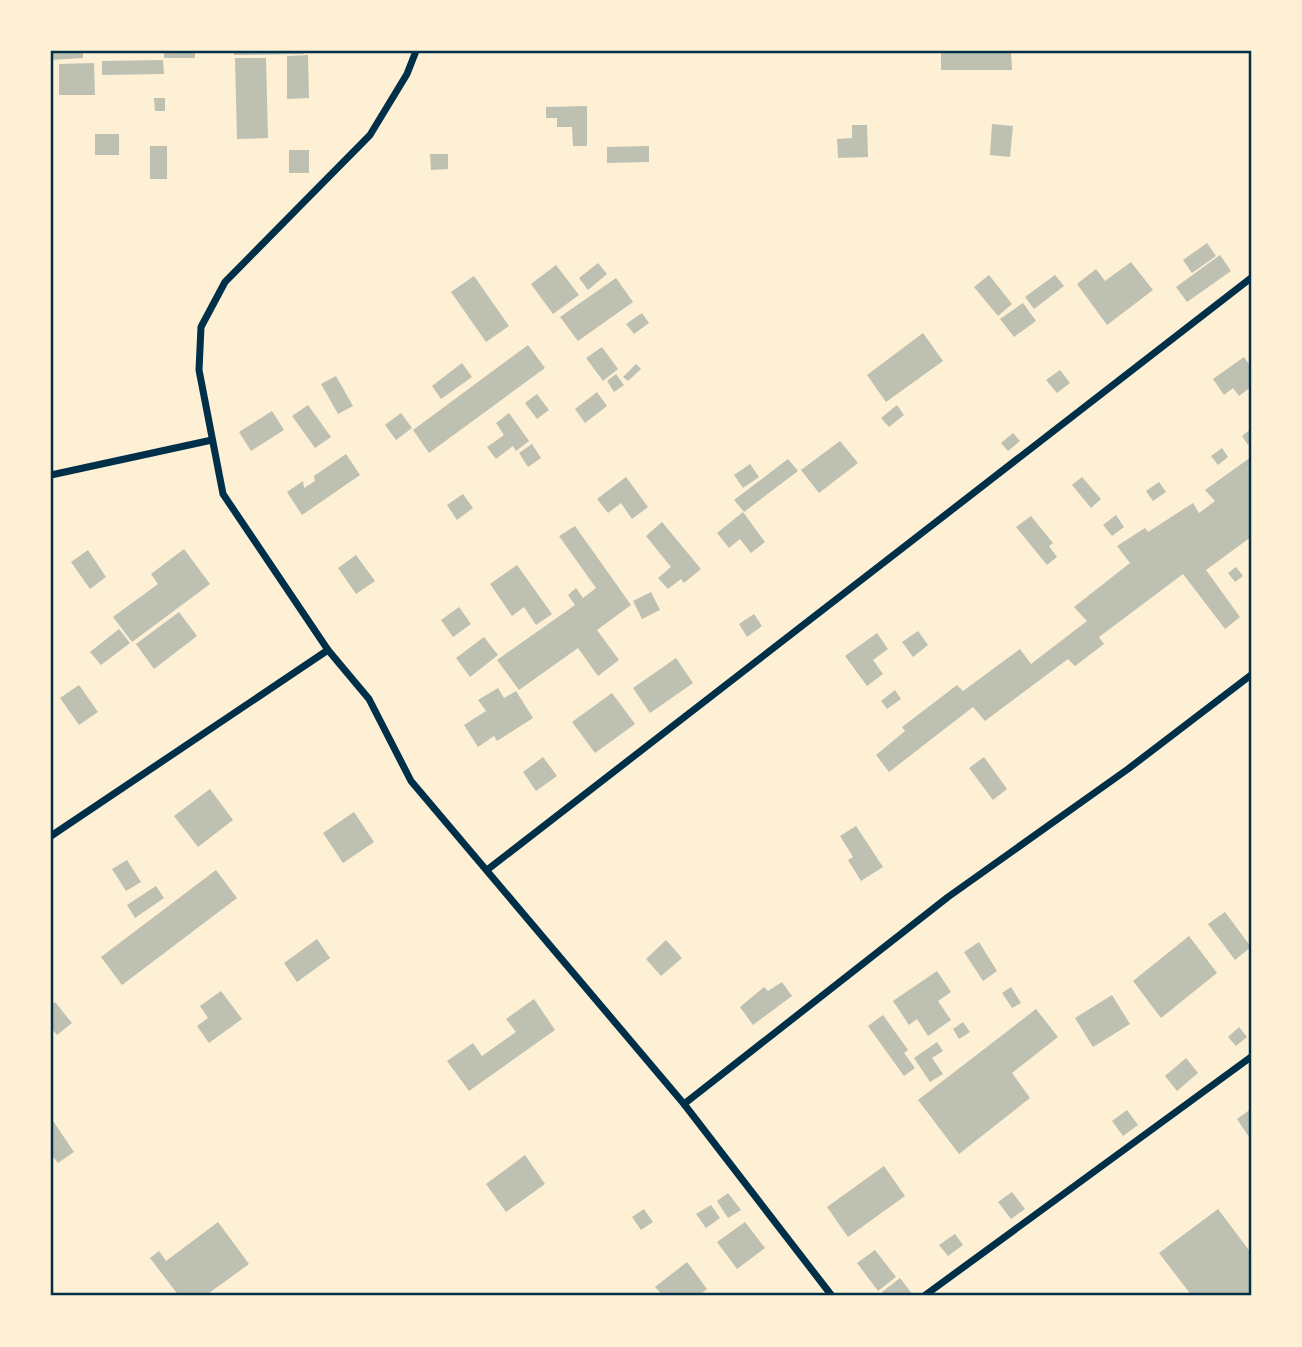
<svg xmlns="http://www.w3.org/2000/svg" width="1302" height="1347" font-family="'Titillium Web',sans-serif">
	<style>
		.building { fill: #bec0b2 }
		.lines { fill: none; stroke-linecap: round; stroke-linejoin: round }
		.minor { stroke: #003049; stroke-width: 7 }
		.neatline { fill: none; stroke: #003049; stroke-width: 2.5 }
	</style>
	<rect width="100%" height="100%" fill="#fdf0d5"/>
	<g class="building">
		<polygon points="51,51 83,51 83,58 51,60"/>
		<rect x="164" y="51" width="31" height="7"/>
		<polygon points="234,51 304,51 304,54 234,55"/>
		<polygon points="941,51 1011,51 1012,70 941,70"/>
		<polygon points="308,55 309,98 287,99 287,56"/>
		<polygon points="235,58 266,58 268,138 237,139"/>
		<polygon points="163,60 164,74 102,75 102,61"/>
		<polygon points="94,63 95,95 59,95 59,64"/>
		<polygon points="154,98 165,98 165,111 155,111"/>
		<polygon points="587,106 587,146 573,146 572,127 557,127 557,118 546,118 546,107"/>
		<polygon points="992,124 1013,126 1010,157 990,155"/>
		<polygon points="852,125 867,125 868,157 838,158 837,139 852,138"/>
		<rect x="95" y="134" width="24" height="21"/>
		<rect x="150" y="146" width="17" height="33"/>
		<polygon points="649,146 649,162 607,163 607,147"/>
		<rect x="289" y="150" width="20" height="23"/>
		<polygon points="430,154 448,154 448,169 431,170"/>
		<polygon points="1207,243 1216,256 1192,273 1183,260"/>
		<polygon points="1220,255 1231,271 1187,302 1176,287"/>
		<polygon points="1131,262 1153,290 1107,325 1077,284 1096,269 1105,281"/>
		<polygon points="598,263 607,274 588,290 579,278"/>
		<polygon points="556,265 579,295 553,314 531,284"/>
		<polygon points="989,275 1012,304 998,316 974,287"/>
		<polygon points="1055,275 1064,286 1034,309 1025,297"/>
		<polygon points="474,276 509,326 486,342 451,292"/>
		<polygon points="616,278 633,302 578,341 560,317"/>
		<polygon points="1023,303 1036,321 1014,337 1000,319"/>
		<polygon points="642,313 649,323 634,334 626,324"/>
		<polygon points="923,333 943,361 886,402 867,375"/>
		<polygon points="528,345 545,368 429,453 413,430"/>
		<polygon points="602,347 618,369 603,381 586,358"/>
		<polygon points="1244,357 1251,367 1251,387 1239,396 1233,388 1224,395 1213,379"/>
		<polygon points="462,363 472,377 441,399 432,386"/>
		<polygon points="636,364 641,369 628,381 623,377"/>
		<polygon points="1060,370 1070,383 1057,393 1046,380"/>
		<polygon points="616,374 624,385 614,392 607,381"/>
		<polygon points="336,376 353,406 338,414 321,384"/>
		<polygon points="597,392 607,406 585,423 575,409"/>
		<polygon points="537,394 549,410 537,419 525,403"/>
		<polygon points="308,405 331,437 315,448 292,416"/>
		<polygon points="897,405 904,415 889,427 881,418"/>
		<polygon points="272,411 284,430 251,451 239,432"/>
		<polygon points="401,413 412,428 396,440 385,425"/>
		<polygon points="509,413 529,441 516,451 513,446 496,459 487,447 504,435 496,423"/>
		<polygon points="1251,429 1251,443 1248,445 1242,436"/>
		<polygon points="1013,433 1020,441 1008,451 1001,443"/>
		<polygon points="840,441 858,463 819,493 801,470"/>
		<polygon points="532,444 541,458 528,467 519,453"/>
		<polygon points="1222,448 1228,457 1218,465 1211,456"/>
		<polygon points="346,454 360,475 302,515 287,492 303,481 304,488 315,481 314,476"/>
		<polygon points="1251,457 1251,537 1206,570 1240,617 1225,629 1183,574 1099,637 1104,644 1075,666 1068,659 985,721 973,707 889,772 876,755 905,731 902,727 957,685 963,691 1020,649 1031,664 1087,621 1074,607 1130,563 1117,546 1145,528 1148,532 1193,503 1199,513 1215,501 1205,490"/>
		<polygon points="788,459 798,471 744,512 734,500"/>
		<polygon points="750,464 759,477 743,488 734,475"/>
		<polygon points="626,477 648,507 632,519 621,503 608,513 597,499"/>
		<polygon points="1082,477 1101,499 1091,508 1072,485"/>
		<polygon points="1159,482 1166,492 1153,501 1146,491"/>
		<polygon points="463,494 473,508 457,520 447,505"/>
		<polygon points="743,512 765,542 751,553 740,539 729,548 717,533"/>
		<polygon points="1116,515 1124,527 1112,536 1103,525"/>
		<polygon points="1031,516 1053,543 1049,546 1057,557 1047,565 1016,527"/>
		<polygon points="662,522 701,569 684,583 681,579 668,589 658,578 671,567 646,536"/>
		<polygon points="575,526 631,605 597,630 619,660 598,676 578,648 519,690 497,660 575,605 568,595 576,588 583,598 596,588 559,536"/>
		<polygon points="184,549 210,584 132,642 113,617 158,584 151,574"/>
		<polygon points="88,550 106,577 90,589 71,562"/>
		<polygon points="356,555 375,581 356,594 338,568"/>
		<polygon points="517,565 552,614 536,625 524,607 512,616 490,584"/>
		<polygon points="1236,567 1243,576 1235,582 1228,573"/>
		<polygon points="651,592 660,610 642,619 633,601"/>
		<polygon points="459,607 471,624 453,637 441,620"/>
		<polygon points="179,612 197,636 154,669 136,644"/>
		<polygon points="754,614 762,626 747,637 739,624"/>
		<polygon points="119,629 130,643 101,665 90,652"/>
		<polygon points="918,631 928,645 913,657 902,642"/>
		<polygon points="877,633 888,649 873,660 883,674 867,686 845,656"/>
		<polygon points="484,637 498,655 470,677 456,658"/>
		<polygon points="676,658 693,683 650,713 633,688"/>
		<polygon points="79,685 98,712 79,725 60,698"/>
		<polygon points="498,688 504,698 516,691 533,718 497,741 494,736 478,747 464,725 486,711 478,700"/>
		<polygon points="895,690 901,699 887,709 881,701"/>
		<polygon points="612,693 635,724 595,753 572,722"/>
		<polygon points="543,757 557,776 536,791 523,772"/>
		<polygon points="984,757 1007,789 993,800 969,768"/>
		<polygon points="210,789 233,820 198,847 174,816"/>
		<polygon points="354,812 374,842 343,863 323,833"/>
		<polygon points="856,826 883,867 861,881 848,860 853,857 840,836"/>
		<polygon points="127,860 141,882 126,891 112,869"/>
		<polygon points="216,870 237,898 122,985 101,957"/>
		<polygon points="156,886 164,898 135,918 127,905"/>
		<polygon points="1225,912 1251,947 1235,960 1208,924"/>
		<polygon points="1189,936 1217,973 1161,1018 1133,981"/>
		<polygon points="317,939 330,958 297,982 284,963"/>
		<polygon points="666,940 682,958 661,976 646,959"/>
		<polygon points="979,942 997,971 983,981 964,952"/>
		<polygon points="937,971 951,992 938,1001 951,1020 928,1036 917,1019 909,1025 893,1001"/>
		<polygon points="782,982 792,996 753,1025 740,1007 764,987 768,991"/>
		<polygon points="1011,987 1021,1003 1012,1008 1002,993"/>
		<polygon points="221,991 242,1019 209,1043 197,1026 208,1018 200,1006"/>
		<polygon points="1112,995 1130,1024 1093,1047 1075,1018"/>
		<polygon points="534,999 555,1030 469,1091 447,1061 473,1043 482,1056 516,1032 506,1019"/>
		<polygon points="55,1002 72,1023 57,1035 51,1028 51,1005"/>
		<polygon points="1036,1009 1058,1037 1012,1073 1030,1098 959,1154 918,1100"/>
		<polygon points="883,1015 908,1050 904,1053 915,1068 904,1076 868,1026"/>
		<polygon points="963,1022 970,1032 959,1039 953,1029"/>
		<polygon points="1239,1027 1247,1037 1236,1046 1228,1037"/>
		<polygon points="937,1042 943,1051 932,1058 943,1074 930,1082 914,1058"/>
		<polygon points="1186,1058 1198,1073 1177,1091 1165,1076"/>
		<polygon points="1251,1109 1251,1140 1237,1119"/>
		<polygon points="1127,1110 1138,1125 1123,1136 1112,1121"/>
		<polygon points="51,1118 74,1152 58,1163 51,1154"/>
		<polygon points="525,1155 545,1184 506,1212 486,1184"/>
		<polygon points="884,1166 905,1196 848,1237 827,1207"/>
		<polygon points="1012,1192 1025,1209 1011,1219 998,1202"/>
		<polygon points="728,1193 741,1210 728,1218 717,1201"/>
		<polygon points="711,1205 720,1218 706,1228 696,1214"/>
		<polygon points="644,1209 653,1222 641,1230 632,1217"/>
		<polygon points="1218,1209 1251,1253 1251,1296 1192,1296 1159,1253"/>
		<polygon points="218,1222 249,1264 205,1296 179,1296 150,1258 159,1251 166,1261"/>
		<polygon points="745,1222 765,1248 737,1269 717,1242"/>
		<polygon points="955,1234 963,1245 948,1256 939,1245"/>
		<polygon points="875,1250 896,1277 878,1291 857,1263"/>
		<polygon points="687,1262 707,1289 698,1296 663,1296 655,1287"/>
		<polygon points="900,1278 913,1295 885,1296 882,1292"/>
	</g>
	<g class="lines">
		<g class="minor">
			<polyline points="416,51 407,74 370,135 225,282 201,327 199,370 223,494 328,650 369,699 411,781 684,1104 832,1296"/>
			<polyline points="51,475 212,440"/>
			<polyline points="51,836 328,650"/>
			<polyline points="487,870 1251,278"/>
			<polyline points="684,1104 948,897 1128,769 1251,675"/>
			<polyline points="924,1296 1251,1057"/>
		</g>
	</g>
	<rect width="1302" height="1347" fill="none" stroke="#fdf0d5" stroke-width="105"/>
	<rect x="52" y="52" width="1198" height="1242" class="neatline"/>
</svg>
